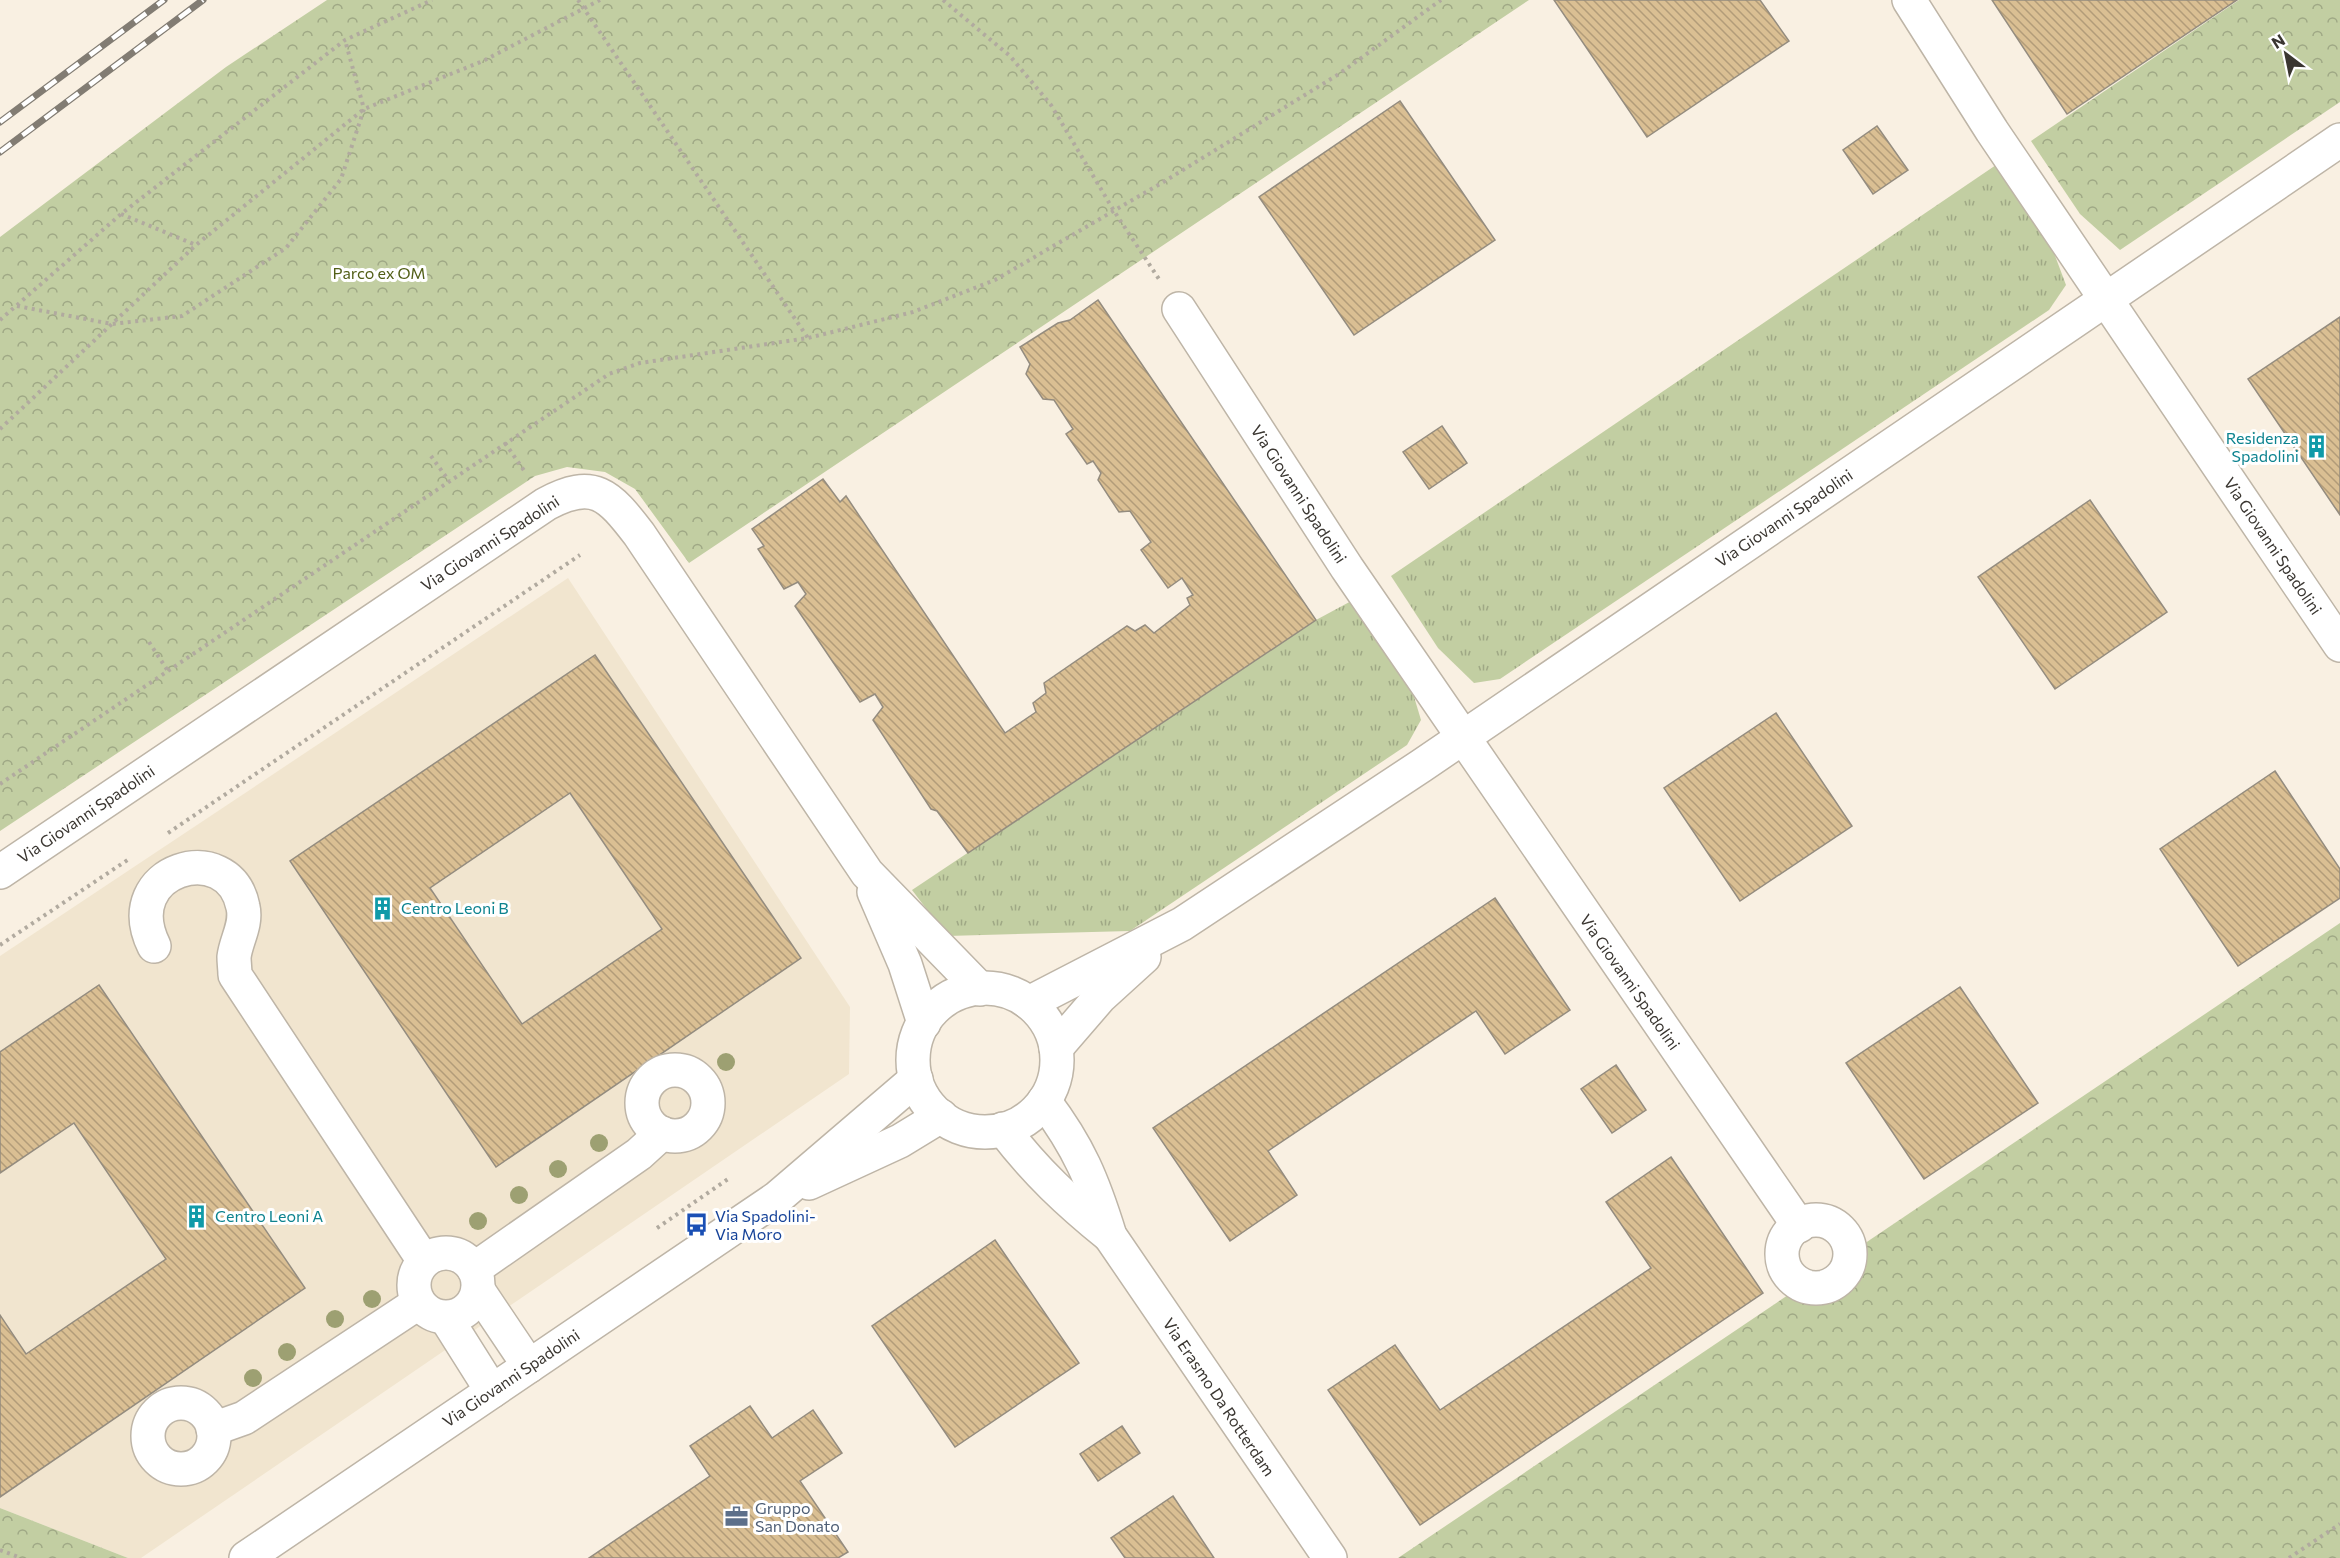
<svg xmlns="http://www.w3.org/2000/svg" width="2340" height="1558" font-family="Commissioner,sans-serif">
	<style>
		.built { fill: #f1e5cf }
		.grass { fill: url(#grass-tufts) }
		.park { fill: url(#park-crowns) }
		.building { fill: url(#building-back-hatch); stroke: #948c7f; stroke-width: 1.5; fill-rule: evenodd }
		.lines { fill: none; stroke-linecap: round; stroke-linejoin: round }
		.minor-casing { stroke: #beb5a7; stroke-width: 36 }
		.path { stroke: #b1aa9f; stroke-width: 4; stroke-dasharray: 3 4.5; stroke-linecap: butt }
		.minor { stroke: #fff; stroke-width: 33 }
		.rail-casing { stroke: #827c73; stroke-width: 7 }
		.rail { stroke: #fff; stroke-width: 4.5; stroke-dasharray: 14; stroke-linecap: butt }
		.tree { fill: #9da072 }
		.labels { text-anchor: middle; stroke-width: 6; stroke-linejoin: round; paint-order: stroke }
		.park-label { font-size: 16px; fill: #525f17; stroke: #fff }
		.culture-label { font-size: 16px; fill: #0d838f; stroke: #fff; text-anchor: start }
		.street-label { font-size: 16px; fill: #3a3631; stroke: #fff }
		.transit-label { font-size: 16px; fill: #164399; stroke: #fff; text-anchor: start }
		.service-label { font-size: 16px; fill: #4e5e75; stroke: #fff; text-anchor: start }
	</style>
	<defs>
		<pattern id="grass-tufts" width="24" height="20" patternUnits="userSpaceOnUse" patternTransform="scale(1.5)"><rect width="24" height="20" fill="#c2cea2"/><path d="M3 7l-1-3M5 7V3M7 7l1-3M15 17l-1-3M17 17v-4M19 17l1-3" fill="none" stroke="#9fa885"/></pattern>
		<pattern id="park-crowns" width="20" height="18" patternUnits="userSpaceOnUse" patternTransform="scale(1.5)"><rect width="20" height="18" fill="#c2cea2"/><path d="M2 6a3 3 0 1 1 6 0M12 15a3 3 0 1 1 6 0" fill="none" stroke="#9fa885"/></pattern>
		<pattern id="building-back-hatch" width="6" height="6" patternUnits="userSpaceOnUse" patternTransform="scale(1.5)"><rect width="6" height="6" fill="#dabf93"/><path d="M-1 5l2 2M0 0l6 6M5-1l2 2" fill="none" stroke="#b29c79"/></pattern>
	</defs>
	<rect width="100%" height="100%" fill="#f9f0e2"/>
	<polygon class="built" points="568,578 850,1007 849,1074 141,1558 128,1558 0,1508 0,956"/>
	<g class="grass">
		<polygon points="1996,165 2048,237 2066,285 2049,310 1500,679 1474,683 1438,648 1391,576"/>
		<polygon points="1355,599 1406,670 1421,720 1407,745 1130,931 947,936 912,890 1316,620"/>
	</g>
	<g class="park">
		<polygon points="327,0 1529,0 689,563 635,489 605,472 567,467 535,476 0,831 0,237 226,67"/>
		<polygon points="2239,0 2340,0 2340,102 2120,250 2080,214 2031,141"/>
		<polygon points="2340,923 2340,1558 1398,1558"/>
		<polygon points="0,1508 128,1558 0,1558"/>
	</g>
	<g class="building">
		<polygon points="1554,0 1760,0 1789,41 1647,137"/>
		<polygon points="1992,0 2237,0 2067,114"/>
		<polygon points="1400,101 1495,240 1354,335 1259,197"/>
		<polygon points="1877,126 1908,170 1873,194 1843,150"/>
		<polygon points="1098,300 1316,620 968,853 937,811 931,809 873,720 883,707 875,694 860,702 795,606 806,594 798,582 784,589 758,549 764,546 752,529 823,479 840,502 846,496 1005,733 1036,712 1033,703 1046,693 1044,683 1127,626 1135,631 1145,625 1154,633 1190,605 1187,598 1193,595 1182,578 1168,588 1141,550 1151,542 1130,511 1119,512 1098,480 1101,473 1093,461 1087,464 1066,434 1073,429 1054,400 1043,399 1026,374 1030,364 1020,347 1058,323 1070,320"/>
		<polygon points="2340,317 2340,515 2248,379"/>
		<polygon points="1442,426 1467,463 1429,489 1403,452"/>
		<polygon points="2090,500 2167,612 2055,689 1978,577"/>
		<path d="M595 655 801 958 496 1167 290 861ZM570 793 662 929 522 1024 430 888Z"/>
		<polygon points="1776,713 1852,826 1740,901 1664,788"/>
		<polygon points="2275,771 2340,869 2340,898 2238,966 2160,849"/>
		<polygon points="1495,898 1570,1010 1505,1054 1476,1011 1268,1151 1297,1195 1230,1241 1153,1128"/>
		<polygon points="99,985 305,1288 0,1497 0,1315 26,1354 166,1259 74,1123 0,1173 0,1052"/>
		<polygon points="1960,987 2038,1103 1924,1179 1846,1063"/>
		<polygon points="1616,1065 1646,1110 1612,1133 1581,1089"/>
		<polygon points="1671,1157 1763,1293 1420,1525 1328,1390 1395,1345 1440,1410 1651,1268 1606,1202"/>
		<polygon points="995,1240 1079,1363 955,1447 872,1326"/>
		<polygon points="750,1406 772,1438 813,1410 842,1453 800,1481 848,1552 838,1558 589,1558 710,1476 690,1446"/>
		<polygon points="1122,1426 1140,1453 1098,1481 1080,1454"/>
		<polygon points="1173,1496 1214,1558 1125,1558 1111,1538"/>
	</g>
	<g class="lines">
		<defs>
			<g id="minor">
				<polyline points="1909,0 1992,131 2340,645"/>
				<polyline points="1179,309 1347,568 1799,1226"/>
				<path d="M0 872 546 504C594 478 609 495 639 534L867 873 980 989"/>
				<polyline points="874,892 905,964 924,1023"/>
				<path d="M154 946C116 869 229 836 243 907 247 925 236 940 234 957 234 963 235 969 235 975L424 1261"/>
				<circle cx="985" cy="1060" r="72"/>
				<polyline points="1029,1003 1182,924 1421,766 2340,140"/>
				<polyline points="1056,1048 1100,997 1144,957"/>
				<circle cx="675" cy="1103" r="33"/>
				<path d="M1044 1101C1079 1147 1093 1181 1110 1236L1330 1558"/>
				<path d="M1003 1129C1036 1172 1068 1202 1110 1236"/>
				<polyline points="809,1183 900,1141 941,1116"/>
				<circle cx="1816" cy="1254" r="34"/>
				<circle cx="446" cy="1285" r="32"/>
				<polyline points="474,1269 639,1154 662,1133"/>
				<polyline points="478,1290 529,1366"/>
				<polyline points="446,1318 492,1391"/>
				<circle cx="181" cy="1436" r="33"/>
				<polyline points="213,1429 244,1418 418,1303"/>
				<polyline points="246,1558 777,1198 916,1079"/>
			</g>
		</defs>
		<use href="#minor" class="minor-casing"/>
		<g class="path">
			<polyline points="578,0 808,338"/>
			<polyline points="943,0 1010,56 1051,105 1114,211 1159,279"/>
			<polyline points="121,214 196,245"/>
			<polyline points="17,306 112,324 182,316 286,248 341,179 364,109 345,40"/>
			<polyline points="0,320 121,214 345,40 432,0"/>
			<polyline points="0,429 196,245 364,109 483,61 600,0"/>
			<polyline points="505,443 525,472"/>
			<polyline points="431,456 449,481"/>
			<polyline points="149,642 168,671"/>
			<polyline points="0,784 609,374 640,363 808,338 913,312 995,280 1165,181 1339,74 1441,0"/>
			<polyline points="168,833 580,555"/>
			<polyline points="0,945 129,859"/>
			<polyline points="657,1228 731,1177"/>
			<polyline points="0,1550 21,1558"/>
			<polyline points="2289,1558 2340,1524"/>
		</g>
		<use href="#minor" class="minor"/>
		<defs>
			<g id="rail">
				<polyline points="0,122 164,0"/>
				<polyline points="0,152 203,0"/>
			</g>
		</defs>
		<use href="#rail" class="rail-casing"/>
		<use href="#rail" class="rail"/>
	</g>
	<g class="tree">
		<circle cx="726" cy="1062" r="9"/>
		<circle cx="599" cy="1143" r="9"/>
		<circle cx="558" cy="1169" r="9"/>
		<circle cx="519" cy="1195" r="9"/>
		<circle cx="478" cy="1221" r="9"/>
		<circle cx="372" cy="1299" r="9"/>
		<circle cx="335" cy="1319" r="9"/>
		<circle cx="287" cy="1352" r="9"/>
		<circle cx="253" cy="1378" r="9"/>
	</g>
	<defs>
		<symbol id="building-bare" viewBox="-9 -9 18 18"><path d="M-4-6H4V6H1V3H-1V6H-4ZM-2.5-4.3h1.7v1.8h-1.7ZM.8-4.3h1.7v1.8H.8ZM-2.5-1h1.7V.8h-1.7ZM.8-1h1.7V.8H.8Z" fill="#0f9aa8" stroke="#fff" stroke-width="2.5" paint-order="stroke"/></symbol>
		<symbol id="bus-bare" viewBox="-9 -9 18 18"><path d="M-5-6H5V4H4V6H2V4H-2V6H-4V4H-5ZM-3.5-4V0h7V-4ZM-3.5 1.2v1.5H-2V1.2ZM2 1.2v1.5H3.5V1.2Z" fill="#1a4fb4" stroke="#fff" stroke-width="2.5" paint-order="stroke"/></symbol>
		<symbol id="office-bare" viewBox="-9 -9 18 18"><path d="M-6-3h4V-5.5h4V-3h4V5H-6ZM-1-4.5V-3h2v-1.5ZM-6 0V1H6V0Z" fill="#5c6f8a" stroke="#fff" stroke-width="2.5" paint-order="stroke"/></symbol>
	</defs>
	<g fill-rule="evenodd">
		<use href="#building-bare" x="2300" y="430" width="33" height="33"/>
		<use href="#building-bare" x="366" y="892" width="33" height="33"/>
		<use href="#building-bare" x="180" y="1200" width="33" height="33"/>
		<use href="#bus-bare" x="680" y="1208" width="33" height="33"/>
		<use href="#office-bare" x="720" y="1500" width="33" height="33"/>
	</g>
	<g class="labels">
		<g class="park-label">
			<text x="379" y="279">Parco ex OM</text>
		</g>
		<g class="culture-label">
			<text x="2299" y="444" text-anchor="end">Residenza<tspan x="2299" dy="18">Spadolini</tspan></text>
			<text x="401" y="914">Centro Leoni B</text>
			<text x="215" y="1222">Centro Leoni A</text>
		</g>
		<g class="street-label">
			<text transform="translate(1299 494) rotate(57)" y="6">Via Giovanni Spadolini</text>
			<text transform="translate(1784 518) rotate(-34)" y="6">Via Giovanni Spadolini</text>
			<text transform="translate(490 543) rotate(-33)" y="6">Via Giovanni Spadolini</text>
			<text transform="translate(2273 546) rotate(56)" y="6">Via Giovanni Spadolini</text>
			<text transform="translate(86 814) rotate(-34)" y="6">Via Giovanni Spadolini</text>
			<text transform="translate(1630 982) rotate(55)" y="6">Via Giovanni Spadolini</text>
			<text transform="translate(511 1378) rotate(-34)" y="6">Via Giovanni Spadolini</text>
			<text transform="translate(1219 1397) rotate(56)" y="6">Via Erasmo Da Rotterdam</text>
		</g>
		<g class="transit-label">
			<text x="715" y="1222">Via Spadolini-<tspan x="715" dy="18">Via Moro</tspan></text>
		</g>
		<g class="service-label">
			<text x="755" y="1514">Gruppo<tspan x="755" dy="18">San Donato</tspan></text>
		</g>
	</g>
	<g transform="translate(2286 54) rotate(328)" stroke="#ffffff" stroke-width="4.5" paint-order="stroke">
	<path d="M0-4.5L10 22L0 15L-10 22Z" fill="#3a3631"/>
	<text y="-9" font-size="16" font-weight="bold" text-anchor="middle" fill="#3a3631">N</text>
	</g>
</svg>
